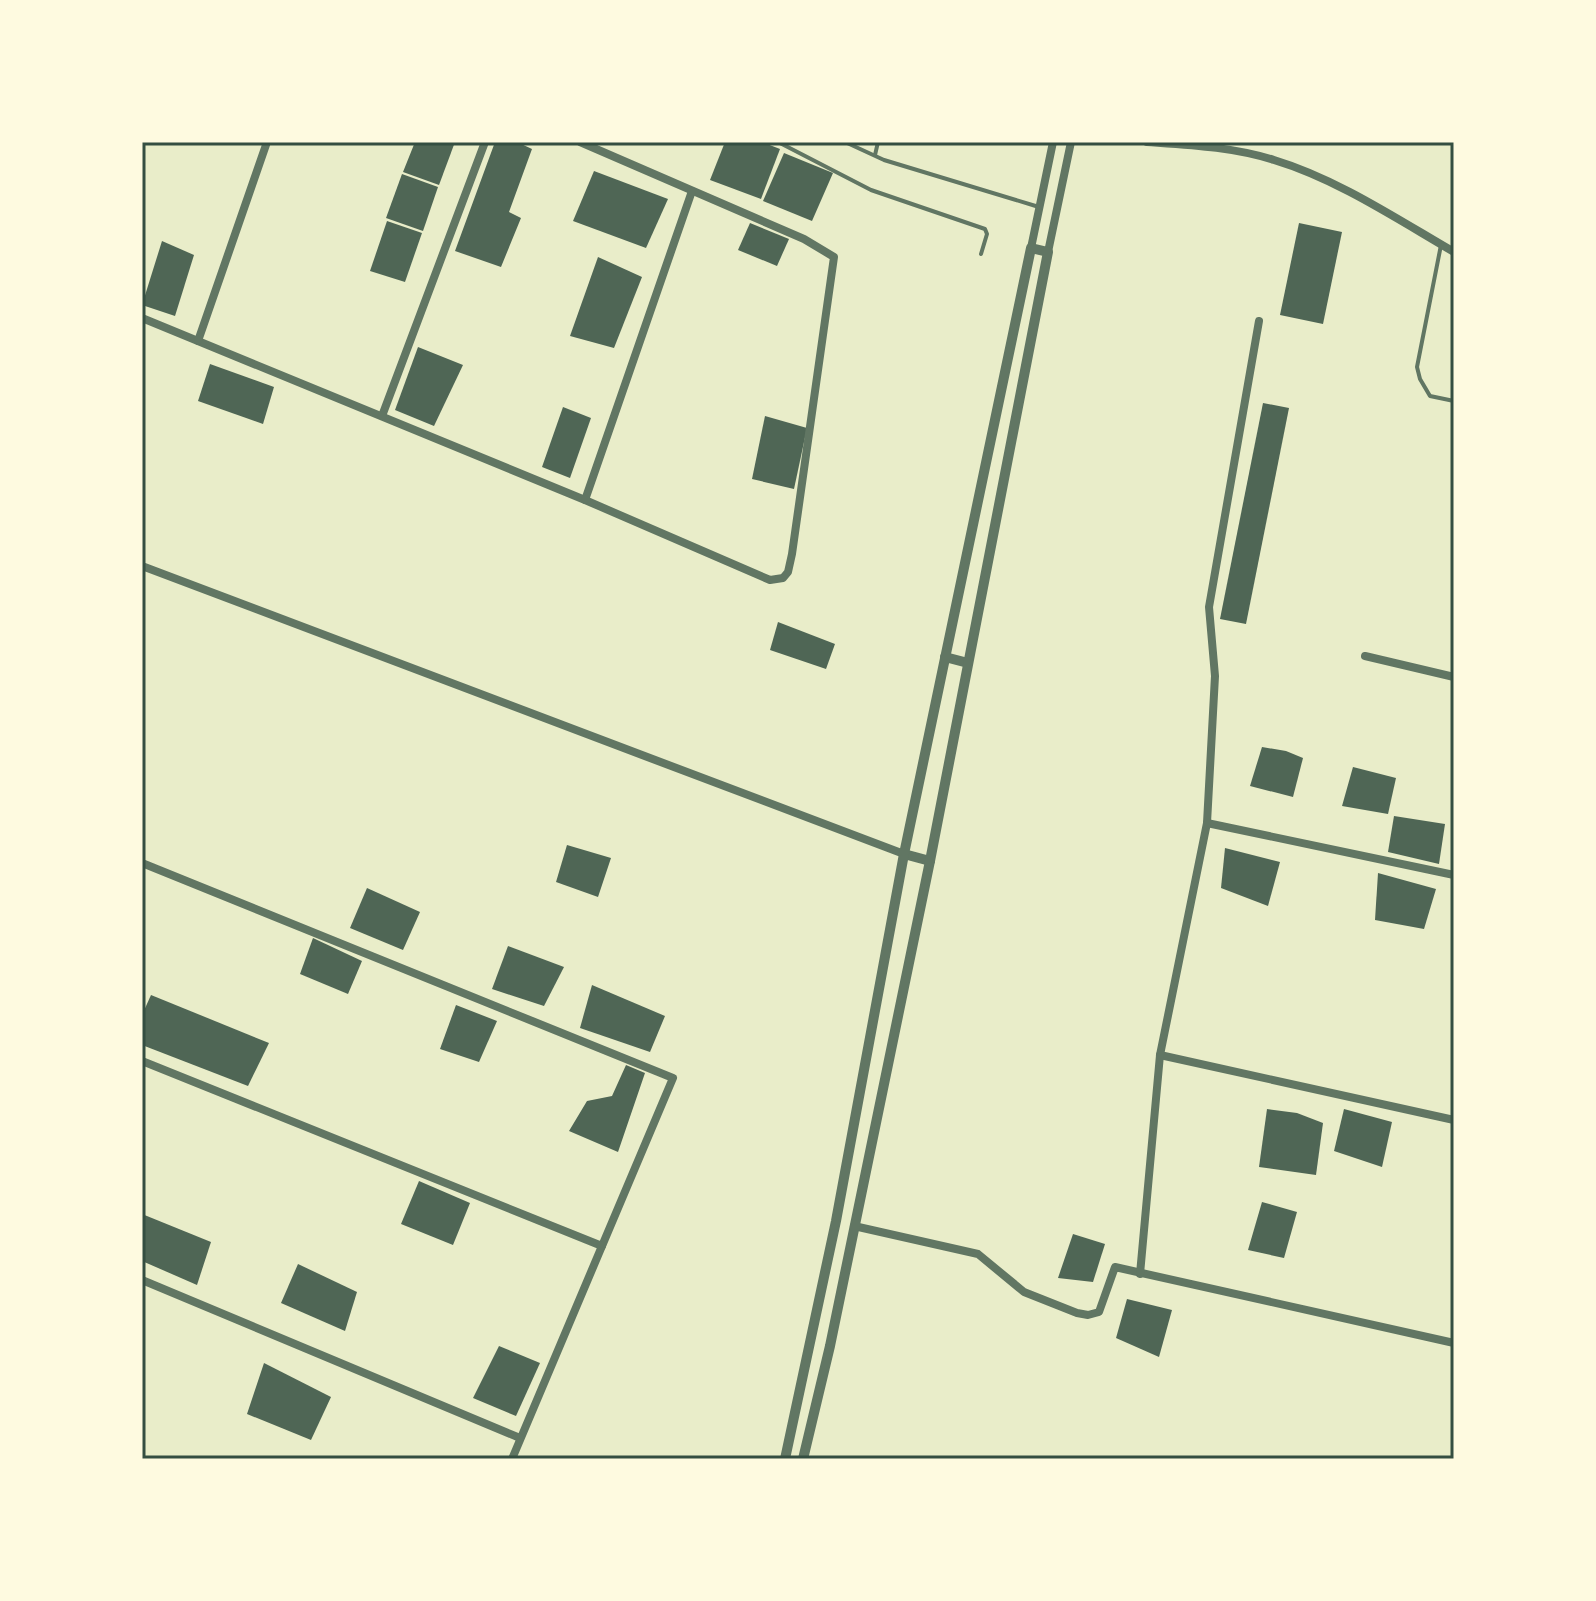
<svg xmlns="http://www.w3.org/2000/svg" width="1596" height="1601" font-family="'Fira Sans',sans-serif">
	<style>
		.building { fill: #4f6655 }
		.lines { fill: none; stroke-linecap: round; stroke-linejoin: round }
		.service { stroke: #617663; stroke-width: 4 }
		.minor { stroke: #617663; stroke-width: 8 }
		.tertiary { stroke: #617663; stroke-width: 10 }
		.neatline { fill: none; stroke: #344e41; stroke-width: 3 }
	</style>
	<rect width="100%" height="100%" fill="#e9edc9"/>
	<g class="building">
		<polygon points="415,142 455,142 439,185 403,172"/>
		<polygon points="495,142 517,142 532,149 509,212 521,218 501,267 455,251"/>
		<polygon points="725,142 762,142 780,149 761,199 710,180"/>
		<polygon points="784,153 833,173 812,221 763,201"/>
		<polygon points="594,171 668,199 646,248 573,221"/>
		<polygon points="402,174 438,187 423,231 386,218"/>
		<polygon points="387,221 422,233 405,282 370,271"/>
		<polygon points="750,223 789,239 777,266 738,250"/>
		<polygon points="1299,223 1342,232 1323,324 1280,315"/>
		<polygon points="162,241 194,255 175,316 142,305"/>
		<polygon points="598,257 642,277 614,348 570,336"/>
		<polygon points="418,347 463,365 434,426 395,410"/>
		<polygon points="210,364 274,387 263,424 198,401"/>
		<polygon points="1263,403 1289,408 1246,624 1220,619"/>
		<polygon points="563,407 591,418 570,478 542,467"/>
		<polygon points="765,416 807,428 794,489 752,479"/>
		<polygon points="778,622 835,644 826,669 770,650"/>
		<polygon points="1262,747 1286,751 1303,758 1293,797 1250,786"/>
		<polygon points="1353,767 1396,778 1388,814 1342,806"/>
		<polygon points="1394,816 1445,824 1439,864 1388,852"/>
		<polygon points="567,845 611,858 598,897 556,882"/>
		<polygon points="1225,848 1280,862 1268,906 1221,888"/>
		<polygon points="1378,873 1436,889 1424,929 1375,920"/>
		<polygon points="367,888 420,912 403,950 350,928"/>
		<polygon points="313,938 362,961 348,994 300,974"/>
		<polygon points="508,946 564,967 544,1006 492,989"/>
		<polygon points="592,985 665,1016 650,1052 580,1028"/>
		<polygon points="151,995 269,1043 248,1086 142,1045 142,1015"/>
		<polygon points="456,1005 497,1021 479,1062 440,1049"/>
		<polygon points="626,1065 645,1073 618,1152 569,1131 587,1101 612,1096"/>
		<polygon points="1267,1109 1297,1113 1323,1123 1316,1175 1259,1167"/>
		<polygon points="1344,1109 1392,1122 1382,1167 1334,1151"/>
		<polygon points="419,1181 470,1203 453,1245 401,1224"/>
		<polygon points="1262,1202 1297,1212 1284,1258 1248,1250"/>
		<polygon points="142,1214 211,1242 197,1285 142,1261"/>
		<polygon points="1073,1234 1105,1244 1093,1282 1058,1278"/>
		<polygon points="298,1264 357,1292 345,1331 281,1303"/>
		<polygon points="1127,1299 1172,1310 1159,1357 1116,1338"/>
		<polygon points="499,1346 540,1363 516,1416 473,1398"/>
		<polygon points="264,1363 331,1397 311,1440 247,1414"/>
	</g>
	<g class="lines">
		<g class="service">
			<polyline points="778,142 871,190 985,229 987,234 981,254"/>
			<polyline points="845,142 884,160 1039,207"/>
			<polyline points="875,155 878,142"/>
			<polyline points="1441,245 1417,367 1420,379 1430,396 1454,401"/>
		</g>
		<g class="minor">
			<path d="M1147 142C1190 145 1233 147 1274 160 1337 179 1397 219 1454 252"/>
			<polyline points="1031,248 1053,142"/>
			<polyline points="1048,252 1071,142"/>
			<polyline points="142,318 585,500 770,580 783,578 788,572 792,554 834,257 804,239 580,142"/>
			<polyline points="198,341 267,142"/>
			<polyline points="382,416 485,142"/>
			<polyline points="585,500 692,191"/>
			<polyline points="142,566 904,854"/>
			<polyline points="1365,656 1454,677"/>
			<polyline points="1207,823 1454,875"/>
			<polyline points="142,863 673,1078 512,1459"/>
			<polyline points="1160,1055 1454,1120"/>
			<polyline points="142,1061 602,1246"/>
			<polyline points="854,1226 978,1254 1024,1292 1077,1313 1088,1315 1099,1312 1115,1267 1454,1343"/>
			<polyline points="1140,1274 1160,1055 1207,823 1215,676 1209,607 1259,321"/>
			<polyline points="142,1280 520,1438"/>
		</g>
		<g class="tertiary">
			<polyline points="945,657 968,663"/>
			<polyline points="904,854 930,861"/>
			<polyline points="785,1459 836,1221 904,854 1031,248 1048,252 930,861 830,1346 803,1459"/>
		</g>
	</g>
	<rect width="1596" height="1601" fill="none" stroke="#fefae0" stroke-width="288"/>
	<rect x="144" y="144" width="1308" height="1313" class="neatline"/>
</svg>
